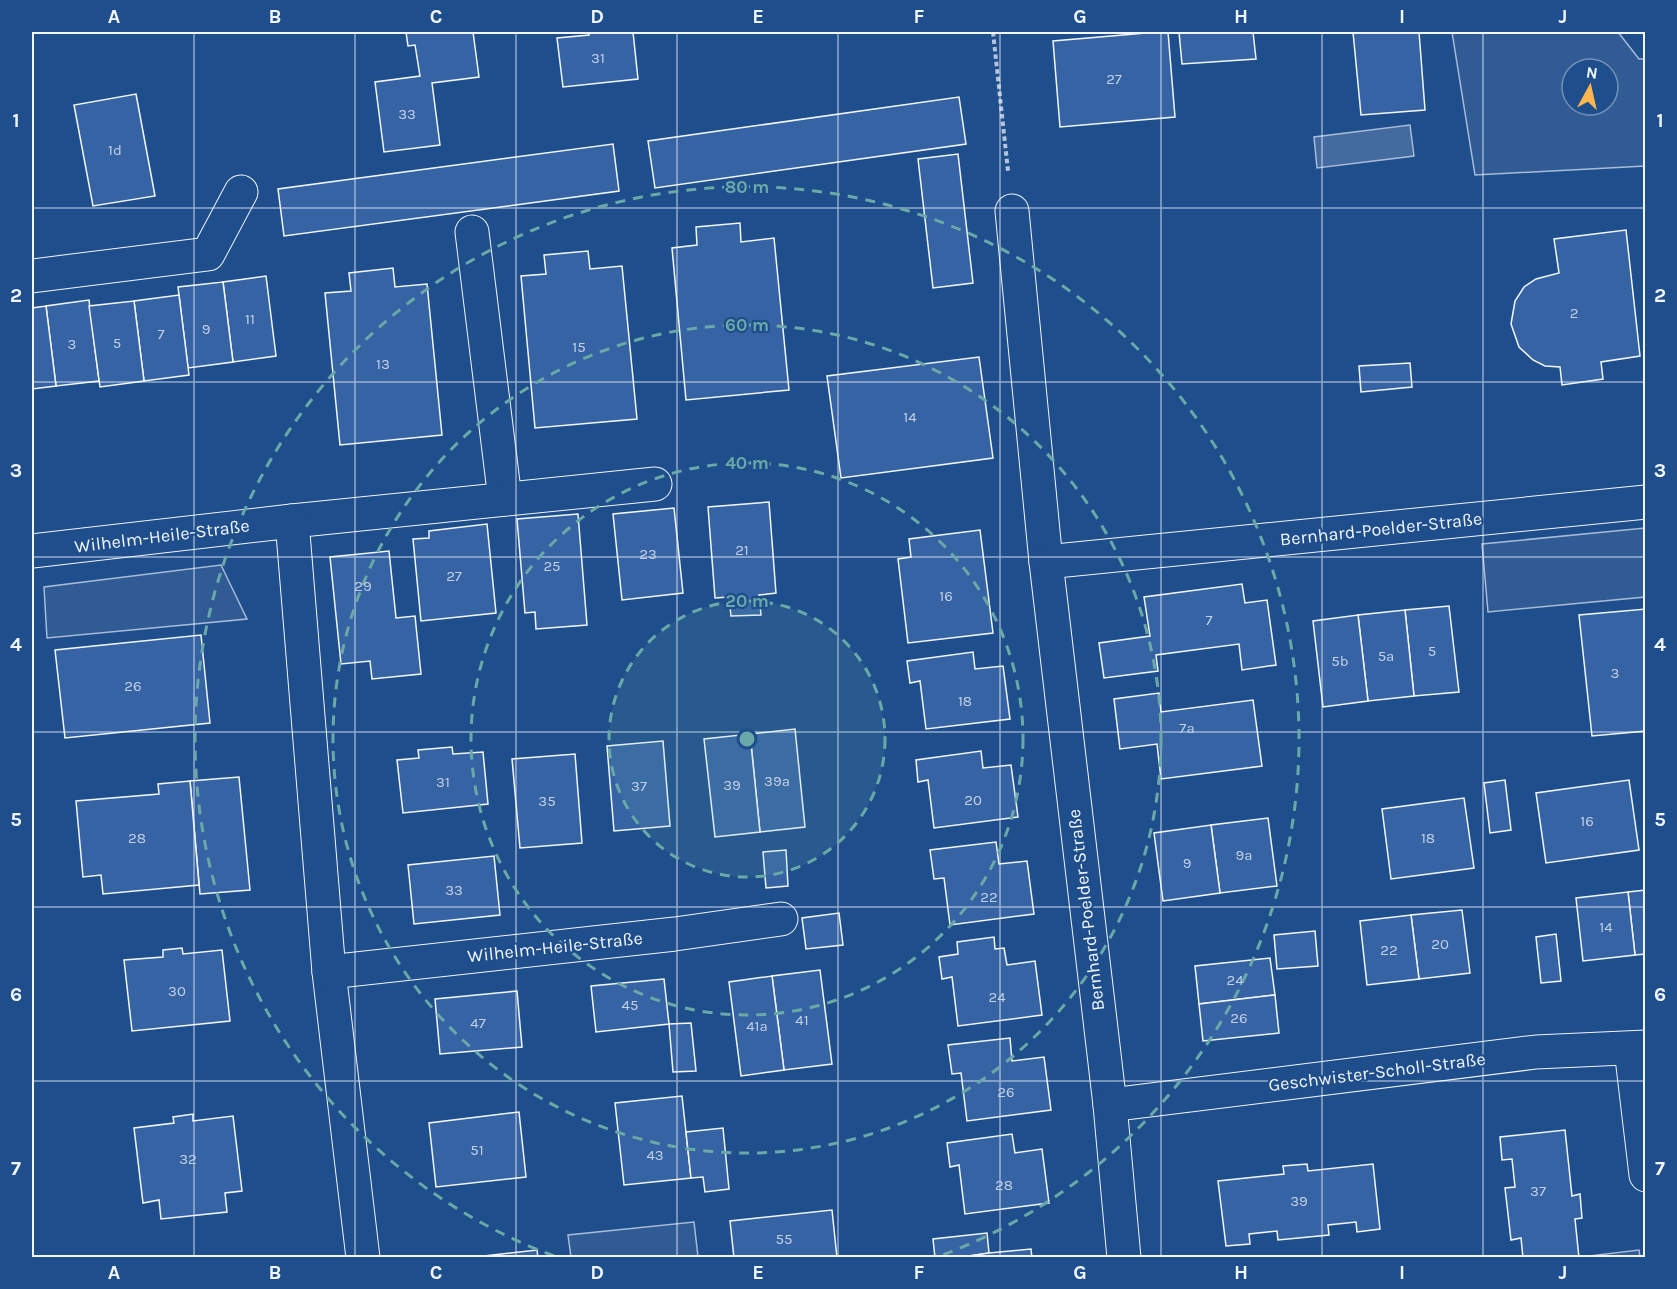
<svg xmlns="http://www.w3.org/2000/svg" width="1677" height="1289" font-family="Karla,sans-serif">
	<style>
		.built { fill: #305b95; stroke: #a8bbd7; stroke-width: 1.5; fill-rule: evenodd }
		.water { fill: #446ba0; stroke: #a8bbd7; stroke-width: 1.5 }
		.building { fill: #3563a3; stroke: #f2f6ff; stroke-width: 1.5 }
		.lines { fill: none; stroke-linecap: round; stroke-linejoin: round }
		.minor-casing { stroke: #f2f6ff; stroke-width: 35 }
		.path { stroke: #b3c4dc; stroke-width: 4; stroke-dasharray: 4.5 3; stroke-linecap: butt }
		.minor { stroke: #1f4e8c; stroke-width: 33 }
		.grid { fill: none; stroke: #f2f6ff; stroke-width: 1.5; stroke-opacity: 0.55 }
		.ring { fill: none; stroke: #6aa9a8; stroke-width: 3; stroke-dasharray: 10 8 }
		.labels { text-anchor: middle; stroke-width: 4.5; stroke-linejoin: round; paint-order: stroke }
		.number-label { font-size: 15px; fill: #c3d1e8 }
		.street-label { font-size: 18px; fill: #f2f6ff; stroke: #1f4e8c }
		.centre { fill: #6aa9a8; stroke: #1f4e8c; stroke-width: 3 }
		.ring-label { font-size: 18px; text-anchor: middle; font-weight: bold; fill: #6aa9a8; stroke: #1f4e8c; stroke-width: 4.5; stroke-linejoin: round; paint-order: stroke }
		.neatline { fill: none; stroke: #f2f6ff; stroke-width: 2 }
		.grid-label { font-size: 20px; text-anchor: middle; font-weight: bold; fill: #f2f6ff }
	</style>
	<rect width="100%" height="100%" fill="#1f4e8c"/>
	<g class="built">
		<path d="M1452 32H1618L1639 59H1645V166L1475 175ZM1572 69H1608V105H1572Z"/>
		<polygon points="1645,528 1645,597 1488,612 1482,544"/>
		<polygon points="221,565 247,619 47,638 44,587"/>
		<polygon points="694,1222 698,1257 571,1257 568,1235"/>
		<polygon points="1639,1250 1640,1257 1581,1257"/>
	</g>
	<polygon class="water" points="1410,125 1414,156 1317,168 1314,137"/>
	<g class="building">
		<polygon points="406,32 473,32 479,77 432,83 440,145 384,152 375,82 420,76 415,45 408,46"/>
		<polygon points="588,32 633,32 638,79 563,87 557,38 589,35"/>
		<polygon points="1158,32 1168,32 1175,117 1060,127 1053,41"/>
		<polygon points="1179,32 1253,32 1256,59 1182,64"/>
		<polygon points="1353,32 1419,32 1425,110 1361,115"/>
		<polygon points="136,94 155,196 93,206 74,105"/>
		<polygon points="959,97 966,144 655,188 648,141"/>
		<polygon points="613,144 619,191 284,236 278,189"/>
		<polygon points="958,154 973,283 933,288 918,159"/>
		<polygon points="740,223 741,242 774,238 789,390 686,400 672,248 697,245 696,227"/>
		<polygon points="1626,230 1640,356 1601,362 1603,379 1562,385 1560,367 1545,366 1533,360 1519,347 1511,324 1515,301 1524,287 1536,279 1559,273 1554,239"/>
		<polygon points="588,251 590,269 622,266 637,419 535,428 521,276 546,274 544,255"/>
		<polygon points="393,268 395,287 427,284 442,435 340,445 325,293 351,291 349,273"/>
		<polygon points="266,276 276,356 233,362 223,282"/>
		<polygon points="223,282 233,362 188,368 178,287"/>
		<polygon points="179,295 189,375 144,381 134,301"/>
		<polygon points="89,300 99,381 56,386 46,306"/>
		<polygon points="134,301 144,381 100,387 89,306"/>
		<polygon points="46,306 56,386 32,389 32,308"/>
		<polygon points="979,357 993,458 841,478 827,376"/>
		<polygon points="1410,363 1412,387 1361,392 1359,366"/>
		<polygon points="769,502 776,593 759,595 761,615 731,616 729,597 715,598 708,507"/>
		<polygon points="674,508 683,593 622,600 613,514"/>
		<polygon points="578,514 587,625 536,629 535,612 525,613 517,519"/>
		<polygon points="487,524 496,613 421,621 413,539 429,538 429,531"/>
		<polygon points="980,530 993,633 908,643 898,559 911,557 909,539"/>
		<polygon points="389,551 396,618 415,616 421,674 372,679 370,661 341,664 330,557"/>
		<polygon points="1242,584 1245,603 1267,600 1276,665 1242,670 1239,644 1156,655 1158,671 1104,678 1099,643 1150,636 1144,597"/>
		<polygon points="1449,606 1459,692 1414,696 1405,610"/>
		<polygon points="1646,609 1646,731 1592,736 1579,615"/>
		<polygon points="1405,610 1414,696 1368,701 1358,615"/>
		<polygon points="1358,615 1368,701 1323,707 1313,621"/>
		<polygon points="201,635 210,723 65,738 55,650"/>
		<polygon points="973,652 975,669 1003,666 1010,719 926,729 920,681 910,683 907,661"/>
		<polygon points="1159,693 1161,712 1253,700 1262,766 1161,779 1157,744 1120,749 1114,699"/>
		<polygon points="795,729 805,827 760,832 750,734"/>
		<polygon points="750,734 760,832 715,837 704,739"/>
		<polygon points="663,741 670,826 614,831 607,746"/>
		<polygon points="452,747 453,754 483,752 488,804 403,813 397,760 419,758 418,750"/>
		<polygon points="981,751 983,768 1011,765 1018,817 934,828 928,780 918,782 916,760"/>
		<polygon points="575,754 582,843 520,848 512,759"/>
		<polygon points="239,777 250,890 200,894 190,781"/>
		<polygon points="1505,780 1511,830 1490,833 1484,783"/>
		<polygon points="1629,780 1639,850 1546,863 1536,793"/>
		<polygon points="190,781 199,885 103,894 101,875 83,877 76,801 159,794 158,784"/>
		<polygon points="1464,798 1474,868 1391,879 1382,809"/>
		<polygon points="1268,818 1277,886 1220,893 1211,825"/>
		<polygon points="1211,825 1220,893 1163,901 1154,833"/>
		<polygon points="996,842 999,864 1027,861 1034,914 950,925 944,878 934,879 930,850"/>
		<polygon points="786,850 788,886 766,888 763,852"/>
		<polygon points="494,856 500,915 414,924 408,865"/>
		<polygon points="1646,890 1646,954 1635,955 1628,892"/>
		<polygon points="1628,892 1635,955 1583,961 1576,898"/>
		<polygon points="1462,910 1470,973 1419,979 1411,915"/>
		<polygon points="839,913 843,945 806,949 802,918"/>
		<polygon points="1411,915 1419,979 1367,985 1360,921"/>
		<polygon points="1315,931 1318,966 1277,969 1274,935"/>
		<polygon points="1556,934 1561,981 1541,983 1536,937"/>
		<polygon points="994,937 995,949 1004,948 1007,965 1035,961 1042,1015 958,1026 952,977 942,979 939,957 958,954 957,942"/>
		<polygon points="182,948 183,954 222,950 230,1021 132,1031 124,960 163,957 163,950"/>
		<polygon points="1270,958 1275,995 1199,1004 1195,966"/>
		<polygon points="820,970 832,1064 784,1070 772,976"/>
		<polygon points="772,976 784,1070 741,1076 729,982"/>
		<polygon points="664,979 669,1024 596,1032 591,986"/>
		<polygon points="517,991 522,1047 440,1054 435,999"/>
		<polygon points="1275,995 1279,1033 1203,1041 1199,1004"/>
		<polygon points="691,1023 696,1071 673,1072 669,1024"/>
		<polygon points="1010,1038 1012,1061 1044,1057 1051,1110 967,1121 961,1073 952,1074 948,1045"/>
		<polygon points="682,1096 691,1178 624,1185 615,1103"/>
		<polygon points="519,1112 526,1177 436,1187 429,1123"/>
		<polygon points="193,1114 193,1121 233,1116 242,1191 225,1193 227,1212 161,1219 159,1200 143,1203 134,1128 174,1123 173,1117"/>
		<polygon points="723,1128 729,1189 705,1192 703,1177 691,1178 686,1132"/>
		<polygon points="1565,1130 1572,1196 1580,1194 1582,1218 1575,1219 1579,1258 1523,1258 1521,1238 1511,1240 1505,1188 1515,1187 1512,1159 1502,1160 1500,1137"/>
		<polygon points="1012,1134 1015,1153 1042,1149 1049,1203 965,1214 959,1165 950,1167 947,1143"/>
		<polygon points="1307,1164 1308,1171 1373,1164 1380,1229 1357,1232 1356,1222 1328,1225 1329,1235 1278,1240 1277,1231 1249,1234 1250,1244 1226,1246 1218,1181 1284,1174 1283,1166"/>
		<polygon points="832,1210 837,1258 734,1258 730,1221"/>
		<polygon points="987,1233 989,1253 956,1258 935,1258 933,1239"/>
		<polygon points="1031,1249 1032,1258 956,1258 989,1253"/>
		<polygon points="537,1250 538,1258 466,1258"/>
	</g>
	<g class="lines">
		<defs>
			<g id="minor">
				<polyline points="1012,211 1046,562 1110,1105 1124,1258"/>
				<polyline points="472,232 505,499"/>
				<polyline points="32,276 208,254 241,192"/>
				<polyline points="292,521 655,484"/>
				<polyline points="32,551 292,521 329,972 363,1258"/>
				<polyline points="1046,562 1646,502"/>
				<polyline points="329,972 675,934 781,919"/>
				<polyline points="1631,1049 1646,1175"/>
				<polyline points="1110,1105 1536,1052 1646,1047"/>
			</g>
		</defs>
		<use href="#minor" class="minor-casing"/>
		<polyline class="path" points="993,32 1008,171"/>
		<use href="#minor" class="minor"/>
	</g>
	<path class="grid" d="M194 32V1258M355 32V1258M516 32V1258M677 32V1258M838 32V1258M1000 32V1258M1161 32V1258M1322 32V1258M1483 32V1258M32 208H1646M32 382H1646M32 557H1646M32 732H1646M32 907H1646M32 1081H1646"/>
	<circle cx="747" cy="739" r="138" fill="#6aa9a8" fill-opacity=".12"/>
	<g class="ring">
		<circle cx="747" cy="739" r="138"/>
		<circle cx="747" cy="739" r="276"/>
		<circle cx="747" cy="739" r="414"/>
		<path d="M554 1256A552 552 0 1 1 940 1256"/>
	</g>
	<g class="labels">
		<g class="number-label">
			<text x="598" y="63">31</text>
			<text x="1114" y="84">27</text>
			<text x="407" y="119">33</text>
			<text x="115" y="155">1d</text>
			<text x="1574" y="318">2</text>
			<text x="250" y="324">11</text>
			<text x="206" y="334">9</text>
			<text x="161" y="339">7</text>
			<text x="117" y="348">5</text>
			<text x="72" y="349">3</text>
			<text x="579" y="352">15</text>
			<text x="383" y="369">13</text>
			<text x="910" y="422">14</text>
			<text x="742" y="555">21</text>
			<text x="648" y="559">23</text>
			<text x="552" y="571">25</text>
			<text x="454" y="581">27</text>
			<text x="363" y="591">29</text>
			<text x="946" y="601">16</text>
			<text x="1209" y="625">7</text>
			<text x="1432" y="656">5</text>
			<text x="1386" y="661">5a</text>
			<text x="1340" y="666">5b</text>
			<text x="1615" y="678">3</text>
			<text x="133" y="691">26</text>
			<text x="965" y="706">18</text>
			<text x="1187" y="733">7a</text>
			<text x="777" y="786">39a</text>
			<text x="443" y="787">31</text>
			<text x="732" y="790">39</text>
			<text x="639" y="791">37</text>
			<text x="973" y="805">20</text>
			<text x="547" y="806">35</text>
			<text x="1587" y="826">16</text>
			<text x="137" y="843">28</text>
			<text x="1428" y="843">18</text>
			<text x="1244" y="860">9a</text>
			<text x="1187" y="868">9</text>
			<text x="454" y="895">33</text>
			<text x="989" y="902">22</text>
			<text x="1606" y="932">14</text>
			<text x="1440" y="949">20</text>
			<text x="1389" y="955">22</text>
			<text x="1235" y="985">24</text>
			<text x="177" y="996">30</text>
			<text x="997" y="1002">24</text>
			<text x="630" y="1010">45</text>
			<text x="1239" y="1023">26</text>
			<text x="802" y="1025">41</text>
			<text x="478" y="1028">47</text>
			<text x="757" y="1031">41a</text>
			<text x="1006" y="1097">26</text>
			<text x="477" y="1155">51</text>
			<text x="655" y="1160">43</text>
			<text x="188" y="1164">32</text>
			<text x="1004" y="1190">28</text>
			<text x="1538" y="1196">37</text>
			<text x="1299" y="1206">39</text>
			<text x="784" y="1244">55</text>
		</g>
		<g class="street-label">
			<text transform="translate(1381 529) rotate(-6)" y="6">Bernhard-Poelder-Straße</text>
			<text transform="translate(162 536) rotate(-7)" y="6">Wilhelm-Heile-Straße</text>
			<text transform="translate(1086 910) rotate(-97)" y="6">Bernhard-Poelder-Straße</text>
			<text transform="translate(555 947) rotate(-6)" y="6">Wilhelm-Heile-Straße</text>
			<text transform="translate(1377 1072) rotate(-7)" y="6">Geschwister-Scholl-Straße</text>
		</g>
	</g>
	<circle cx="747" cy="739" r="9" class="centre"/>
	<g class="ring-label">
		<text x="747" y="193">80 m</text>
		<text x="747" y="331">60 m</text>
		<text x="747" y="469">40 m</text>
		<text x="747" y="607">20 m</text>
	</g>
	<rect width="1677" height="1289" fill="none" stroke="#1f4e8c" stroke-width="66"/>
	<g transform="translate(1590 87) rotate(8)"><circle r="28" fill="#1f4e8c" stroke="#7391ba" stroke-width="1.5"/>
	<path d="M0-4.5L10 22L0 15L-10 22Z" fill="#ffb74d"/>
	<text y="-9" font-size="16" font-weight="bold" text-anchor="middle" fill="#f2f6ff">N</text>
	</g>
	<rect x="33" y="33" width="1611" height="1223" class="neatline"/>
	<g class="grid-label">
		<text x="114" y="23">A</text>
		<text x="275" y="23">B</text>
		<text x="436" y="23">C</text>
		<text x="597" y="23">D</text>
		<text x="758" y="23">E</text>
		<text x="919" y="23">F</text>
		<text x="1080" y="23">G</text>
		<text x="1241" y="23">H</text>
		<text x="1402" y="23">I</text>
		<text x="1563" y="23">J</text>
		<text x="16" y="127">1</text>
		<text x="1660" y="127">1</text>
		<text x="16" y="302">2</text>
		<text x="1660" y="302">2</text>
		<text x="16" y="477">3</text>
		<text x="1660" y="477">3</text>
		<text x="16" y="651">4</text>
		<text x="1660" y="651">4</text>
		<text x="16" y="826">5</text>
		<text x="1660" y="826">5</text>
		<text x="16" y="1001">6</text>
		<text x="1660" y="1001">6</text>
		<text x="16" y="1175">7</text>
		<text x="1660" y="1175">7</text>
		<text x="114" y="1279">A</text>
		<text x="275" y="1279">B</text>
		<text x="436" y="1279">C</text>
		<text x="597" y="1279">D</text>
		<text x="758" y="1279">E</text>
		<text x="919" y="1279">F</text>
		<text x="1080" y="1279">G</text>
		<text x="1241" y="1279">H</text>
		<text x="1402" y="1279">I</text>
		<text x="1563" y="1279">J</text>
	</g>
</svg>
